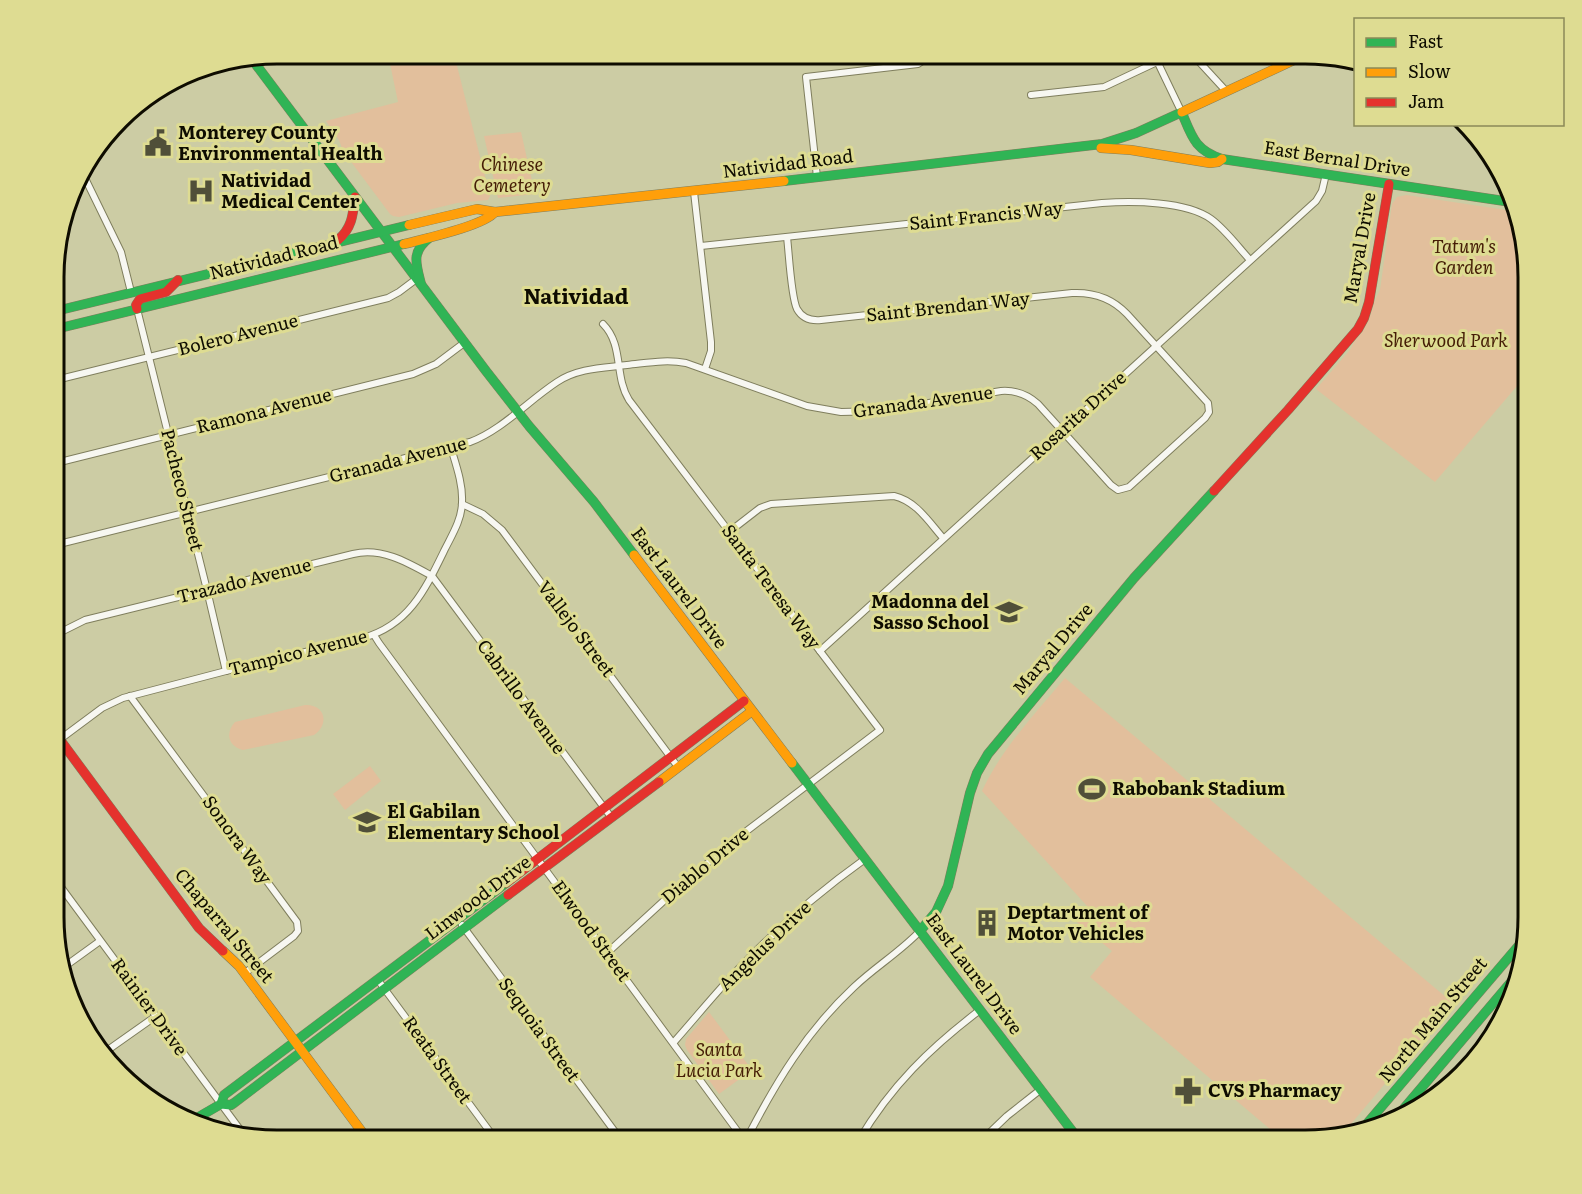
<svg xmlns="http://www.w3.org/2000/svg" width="1582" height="1194" font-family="Literata,serif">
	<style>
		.green { fill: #e2bf9c }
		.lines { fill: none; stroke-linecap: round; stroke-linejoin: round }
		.street-casing { stroke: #7f7e5d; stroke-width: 8 }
		.fast-casing { stroke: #7f7e5d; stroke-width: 10 }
		.slow-casing { stroke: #7f7e5d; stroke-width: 10 }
		.jam-casing { stroke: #7f7e5d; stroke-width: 10 }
		.street { stroke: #f7f7f1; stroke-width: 6 }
		.fast { stroke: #30b455; stroke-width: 9 }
		.slow { stroke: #ff9f0a; stroke-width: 9 }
		.jam { stroke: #e5322d; stroke-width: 9 }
		.labels { text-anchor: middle; stroke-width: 6; stroke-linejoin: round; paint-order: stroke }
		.poi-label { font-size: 18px; font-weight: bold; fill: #0e0c00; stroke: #dedc92; text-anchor: start }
		.street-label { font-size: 18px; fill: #0e0c00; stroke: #dedc92 }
		.park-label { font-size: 18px; font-style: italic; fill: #451d06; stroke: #dedc92 }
		.quarter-label { font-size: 21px; font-weight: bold; fill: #0e0c00; stroke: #dedc92 }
		.rim { fill: none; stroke: #0e0c00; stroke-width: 3 }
	</style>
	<rect width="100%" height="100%" fill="#cccca4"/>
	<g class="green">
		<polygon points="388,54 454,54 490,196 488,200 457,203 399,217 393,216 390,214 343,151 339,140 326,121 398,102"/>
		<polygon points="521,132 535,194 498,198 484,136"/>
		<polygon points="1406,195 1513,211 1528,277 1528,377 1523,379 1435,482 1316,389 1350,350 1380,290 1392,204 1397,197"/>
		<path d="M1065 678 1453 1003 1345 1131 1304 1140H1283L1090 977 1112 951 1072 918 1088 907 982 791C1002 748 1035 714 1065 678Z"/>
		<path d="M305 705C325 704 330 724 314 735L243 750C228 746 225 733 235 722Z"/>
		<polygon points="370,766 381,781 345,810 333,794"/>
		<polygon points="709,1012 752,1070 719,1094 687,1050 685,1045 686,1039"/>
	</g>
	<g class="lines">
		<defs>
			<g id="street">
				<polyline points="1192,54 1226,91"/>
				<polyline points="1158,63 1182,113"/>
				<polyline points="1031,95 1104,87 1174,54"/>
				<polyline points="82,172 121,252 131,292"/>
				<polyline points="817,177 806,77 918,64 924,60"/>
				<polyline points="694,192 711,342 711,351 705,369"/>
				<path d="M701 246 1102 203C1133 201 1186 201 1211 219 1226 230 1238 247 1250 260"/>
				<polyline points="137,309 207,590 226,671"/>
				<path d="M603 324C624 345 614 376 629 400L880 730 744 833 680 886 607 953"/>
				<polyline points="56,380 388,298 399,292 415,280"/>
				<polyline points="56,463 413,374 436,364 464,343"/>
				<polyline points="462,504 483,514 502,530 678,767"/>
				<path d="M729 532 760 508 771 504 894 496C916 501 929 522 943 538"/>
				<path d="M55 545 470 442C502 430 528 401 557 382 578 368 603 368 627 365 647 363 666 359 686 363L807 406 841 412 881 411 1001 391C1015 390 1028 395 1038 404L1111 485 1118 490 1129 487 1205 418 1209 412 1208 403 1127 314C1112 298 1093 292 1072 293L821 320C811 321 802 318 797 309 791 297 789 253 787 237"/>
				<path d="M55 635 85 620 353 554C381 547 407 562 432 576L611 817"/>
				<polyline points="374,635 379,643 744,1140"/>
				<polyline points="820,651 1316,201 1322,191 1326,174"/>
				<polyline points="130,696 297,922 298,931 294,936 245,973"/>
				<path d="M55 743 102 708 123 698 226 671 363 638C409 625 425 590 445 549 452 535 462 519 462 502 463 484 456 465 451 448"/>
				<polyline points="55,879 244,1135"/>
				<polyline points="462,925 621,1140"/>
				<polyline points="64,967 100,941"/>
				<polyline points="378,980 496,1140"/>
				<path d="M674 1042C698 1015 721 986 747 960 783 923 823 889 865 859"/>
				<polyline points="105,1052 156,1016"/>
				<path d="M746 1140C776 1082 806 1032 854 987 875 967 900 952 920 931"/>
				<path d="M859 1140C891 1086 930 1048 980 1010"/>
				<polyline points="982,1140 1007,1116 1040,1090"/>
			</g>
			<g id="fast">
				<polyline points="251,58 486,371 529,426 594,502 634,555"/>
				<path d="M1182 113C1192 137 1195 150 1222 159L1511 202"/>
				<polyline points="784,181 1102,144 1136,133 1182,112"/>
				<path d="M421 284C416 264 411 252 429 238"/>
				<polyline points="56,311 409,225"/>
				<polyline points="56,329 404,244"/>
				<polyline points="792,763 1079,1140"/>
				<polyline points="920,931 936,912 948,886 970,793 977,773 988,754 1134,578 1214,491"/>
				<polyline points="221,1104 224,1095 506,883"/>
				<polyline points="1395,1119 1517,975"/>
				<polyline points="190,1122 221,1104 231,1105 234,1103 508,895"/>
				<polyline points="1365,1126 1527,936"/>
			</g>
			<g id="slow">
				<polyline points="1182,112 1307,54"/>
				<polyline points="1101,148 1131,150 1210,163 1218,162 1222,159"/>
				<polyline points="409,225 477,209 495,212 784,181"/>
				<path d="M404 244C423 239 484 226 495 212"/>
				<polyline points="634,555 792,763"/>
				<polyline points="659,782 752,711"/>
				<polyline points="223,951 239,966 368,1140"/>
			</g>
			<g id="jam">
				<path d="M338 240C352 228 353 215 355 197"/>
				<polyline points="137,309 136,305 140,299 166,292 178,280"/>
				<polyline points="1214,491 1288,410 1358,329 1364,318 1369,302 1389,184"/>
				<polyline points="55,733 199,928 223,951"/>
				<polyline points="506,883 744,701"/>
				<polyline points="508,895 659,782"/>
			</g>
		</defs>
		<use href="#street" class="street-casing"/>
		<use href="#fast" class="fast-casing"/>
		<use href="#slow" class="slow-casing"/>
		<use href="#jam" class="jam-casing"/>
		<use href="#street" class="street"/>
		<use href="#fast" class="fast"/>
		<use href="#slow" class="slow"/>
		<use href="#jam" class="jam"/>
	</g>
	<defs>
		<symbol id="civic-bare" viewBox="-9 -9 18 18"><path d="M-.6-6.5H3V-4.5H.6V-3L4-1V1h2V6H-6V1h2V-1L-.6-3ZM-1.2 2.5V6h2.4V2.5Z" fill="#504f39" stroke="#dedc92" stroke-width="2.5" paint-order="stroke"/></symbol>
		<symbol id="hospital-bare" viewBox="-9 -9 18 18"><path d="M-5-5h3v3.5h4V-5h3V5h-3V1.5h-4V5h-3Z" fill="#504f39" stroke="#dedc92" stroke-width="2.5" paint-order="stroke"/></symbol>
		<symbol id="school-bare" viewBox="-9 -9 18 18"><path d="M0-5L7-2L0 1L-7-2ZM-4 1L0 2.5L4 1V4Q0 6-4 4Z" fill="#504f39" stroke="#dedc92" stroke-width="2.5" paint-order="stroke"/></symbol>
		<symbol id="stadium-bare" viewBox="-9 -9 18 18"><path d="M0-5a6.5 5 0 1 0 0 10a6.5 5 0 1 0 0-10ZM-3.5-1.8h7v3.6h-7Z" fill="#504f39" stroke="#dedc92" stroke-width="2.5" paint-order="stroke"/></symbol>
		<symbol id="building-bare" viewBox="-9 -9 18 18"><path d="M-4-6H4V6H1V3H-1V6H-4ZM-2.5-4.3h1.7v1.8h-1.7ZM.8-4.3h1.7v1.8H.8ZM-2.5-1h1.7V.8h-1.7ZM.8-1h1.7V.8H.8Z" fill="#504f39" stroke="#dedc92" stroke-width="2.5" paint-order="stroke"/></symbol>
		<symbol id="pharmacy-bare" viewBox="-9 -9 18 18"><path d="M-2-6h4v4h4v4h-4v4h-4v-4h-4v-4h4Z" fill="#504f39" stroke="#dedc92" stroke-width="2.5" paint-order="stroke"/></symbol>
	</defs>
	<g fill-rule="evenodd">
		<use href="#civic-bare" x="139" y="124" width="38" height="38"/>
		<use href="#hospital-bare" x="182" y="172" width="38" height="38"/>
		<use href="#school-bare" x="990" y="593" width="38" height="38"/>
		<use href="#stadium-bare" x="1073" y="770" width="38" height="38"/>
		<use href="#school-bare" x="348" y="803" width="38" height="38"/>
		<use href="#building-bare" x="968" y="904" width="38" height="38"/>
		<use href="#pharmacy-bare" x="1169" y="1072" width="38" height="38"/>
	</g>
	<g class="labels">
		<g class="poi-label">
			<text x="178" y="139">Monterey County<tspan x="178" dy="21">Environmental Health</tspan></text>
			<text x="221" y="187">Natividad<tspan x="221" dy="21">Medical Center</tspan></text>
			<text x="989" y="608" text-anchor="end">Madonna del<tspan x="989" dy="21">Sasso School</tspan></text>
			<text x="1112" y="795">Rabobank Stadium</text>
			<text x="387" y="818">El Gabilan<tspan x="387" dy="21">Elementary School</tspan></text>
			<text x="1007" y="919">Deptartment of<tspan x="1007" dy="21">Motor Vehicles</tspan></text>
			<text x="1208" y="1097">CVS Pharmacy</text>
		</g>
		<g class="street-label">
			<text transform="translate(1337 159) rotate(9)" y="6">East Bernal Drive</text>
			<text transform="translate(788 164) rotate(-7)" y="6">Natividad Road</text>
			<text transform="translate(986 216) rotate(-6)" y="6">Saint Francis Way</text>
			<text transform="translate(1360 248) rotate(-80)" y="6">Maryal Drive</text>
			<text transform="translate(274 258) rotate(-14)" y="6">Natividad Road</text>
			<text transform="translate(948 307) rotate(-6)" y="6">Saint Brendan Way</text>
			<text transform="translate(238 335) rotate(-14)" y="6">Bolero Avenue</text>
			<text transform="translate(923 402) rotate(-8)" y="6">Granada Avenue</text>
			<text transform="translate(264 411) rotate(-14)" y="6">Ramona Avenue</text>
			<text transform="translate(1078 416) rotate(-42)" y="6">Rosarita Drive</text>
			<text transform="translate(398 460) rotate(-14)" y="6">Granada Avenue</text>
			<text transform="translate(182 490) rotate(76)" y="6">Pacheco Street</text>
			<text transform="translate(244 581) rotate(-14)" y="6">Trazado Avenue</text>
			<text transform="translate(771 587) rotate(53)" y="6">Santa Teresa Way</text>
			<text transform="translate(679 588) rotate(53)" y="6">East Laurel Drive</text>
			<text transform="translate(576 629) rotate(53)" y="6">Vallejo Street</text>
			<text transform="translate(1053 649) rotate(-50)" y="6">Maryal Drive</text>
			<text transform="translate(298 653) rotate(-14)" y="6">Tampico Avenue</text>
			<text transform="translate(521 697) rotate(54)" y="6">Cabrillo Avenue</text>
			<text transform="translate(237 840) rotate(54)" y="6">Sonora Way</text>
			<text transform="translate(705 866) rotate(-40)" y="6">Diablo Drive</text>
			<text transform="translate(478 898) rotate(-37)" y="6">Linwood Drive</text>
			<text transform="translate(224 926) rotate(50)" y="6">Chaparral Street</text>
			<text transform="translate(591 931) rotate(54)" y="6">Elwood Street</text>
			<text transform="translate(765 946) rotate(-44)" y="6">Angelus Drive</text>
			<text transform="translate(974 974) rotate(53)" y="6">East Laurel Drive</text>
			<text transform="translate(149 1007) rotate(54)" y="6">Rainier Drive</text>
			<text transform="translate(1433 1020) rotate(-50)" y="6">North Main Street</text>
			<text transform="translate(539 1030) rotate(54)" y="6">Sequoia Street</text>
			<text transform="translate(437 1060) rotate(54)" y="6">Reata Street</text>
		</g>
		<g class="park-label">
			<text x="512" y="171">Chinese<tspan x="512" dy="21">Cemetery</tspan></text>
			<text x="1464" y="253">Tatum's<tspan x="1464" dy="21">Garden</tspan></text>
			<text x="1446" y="347">Sherwood Park</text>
			<text x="719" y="1056">Santa<tspan x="719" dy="21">Lucia Park</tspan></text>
		</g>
		<g class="quarter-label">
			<text x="576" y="304">Natividad</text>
		</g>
	</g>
	<path d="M0 0H1582V1194H0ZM277 64H1305A213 213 0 0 1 1518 277V917A213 213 0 0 1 1305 1130H277A213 213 0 0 1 64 917V277A213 213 0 0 1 277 64Z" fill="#dedc92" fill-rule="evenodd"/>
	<path class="rim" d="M277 64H1305A213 213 0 0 1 1518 277V917A213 213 0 0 1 1305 1130H277A213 213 0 0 1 64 917V277A213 213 0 0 1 277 64Z"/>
	<rect x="1354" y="18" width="210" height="108" fill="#dedc92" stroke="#8b8958" stroke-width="1.5"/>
	<rect x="1366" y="38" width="30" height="9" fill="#30b455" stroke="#8b8958" stroke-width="1.5"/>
	<text x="1408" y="48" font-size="18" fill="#0e0c00">Fast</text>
	<rect x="1366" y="68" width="30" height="9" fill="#ff9f0a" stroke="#8b8958" stroke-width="1.5"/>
	<text x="1408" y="78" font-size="18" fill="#0e0c00">Slow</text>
	<rect x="1366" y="98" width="30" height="9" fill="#e5322d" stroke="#8b8958" stroke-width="1.5"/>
	<text x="1408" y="108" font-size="18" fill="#0e0c00">Jam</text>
</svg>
